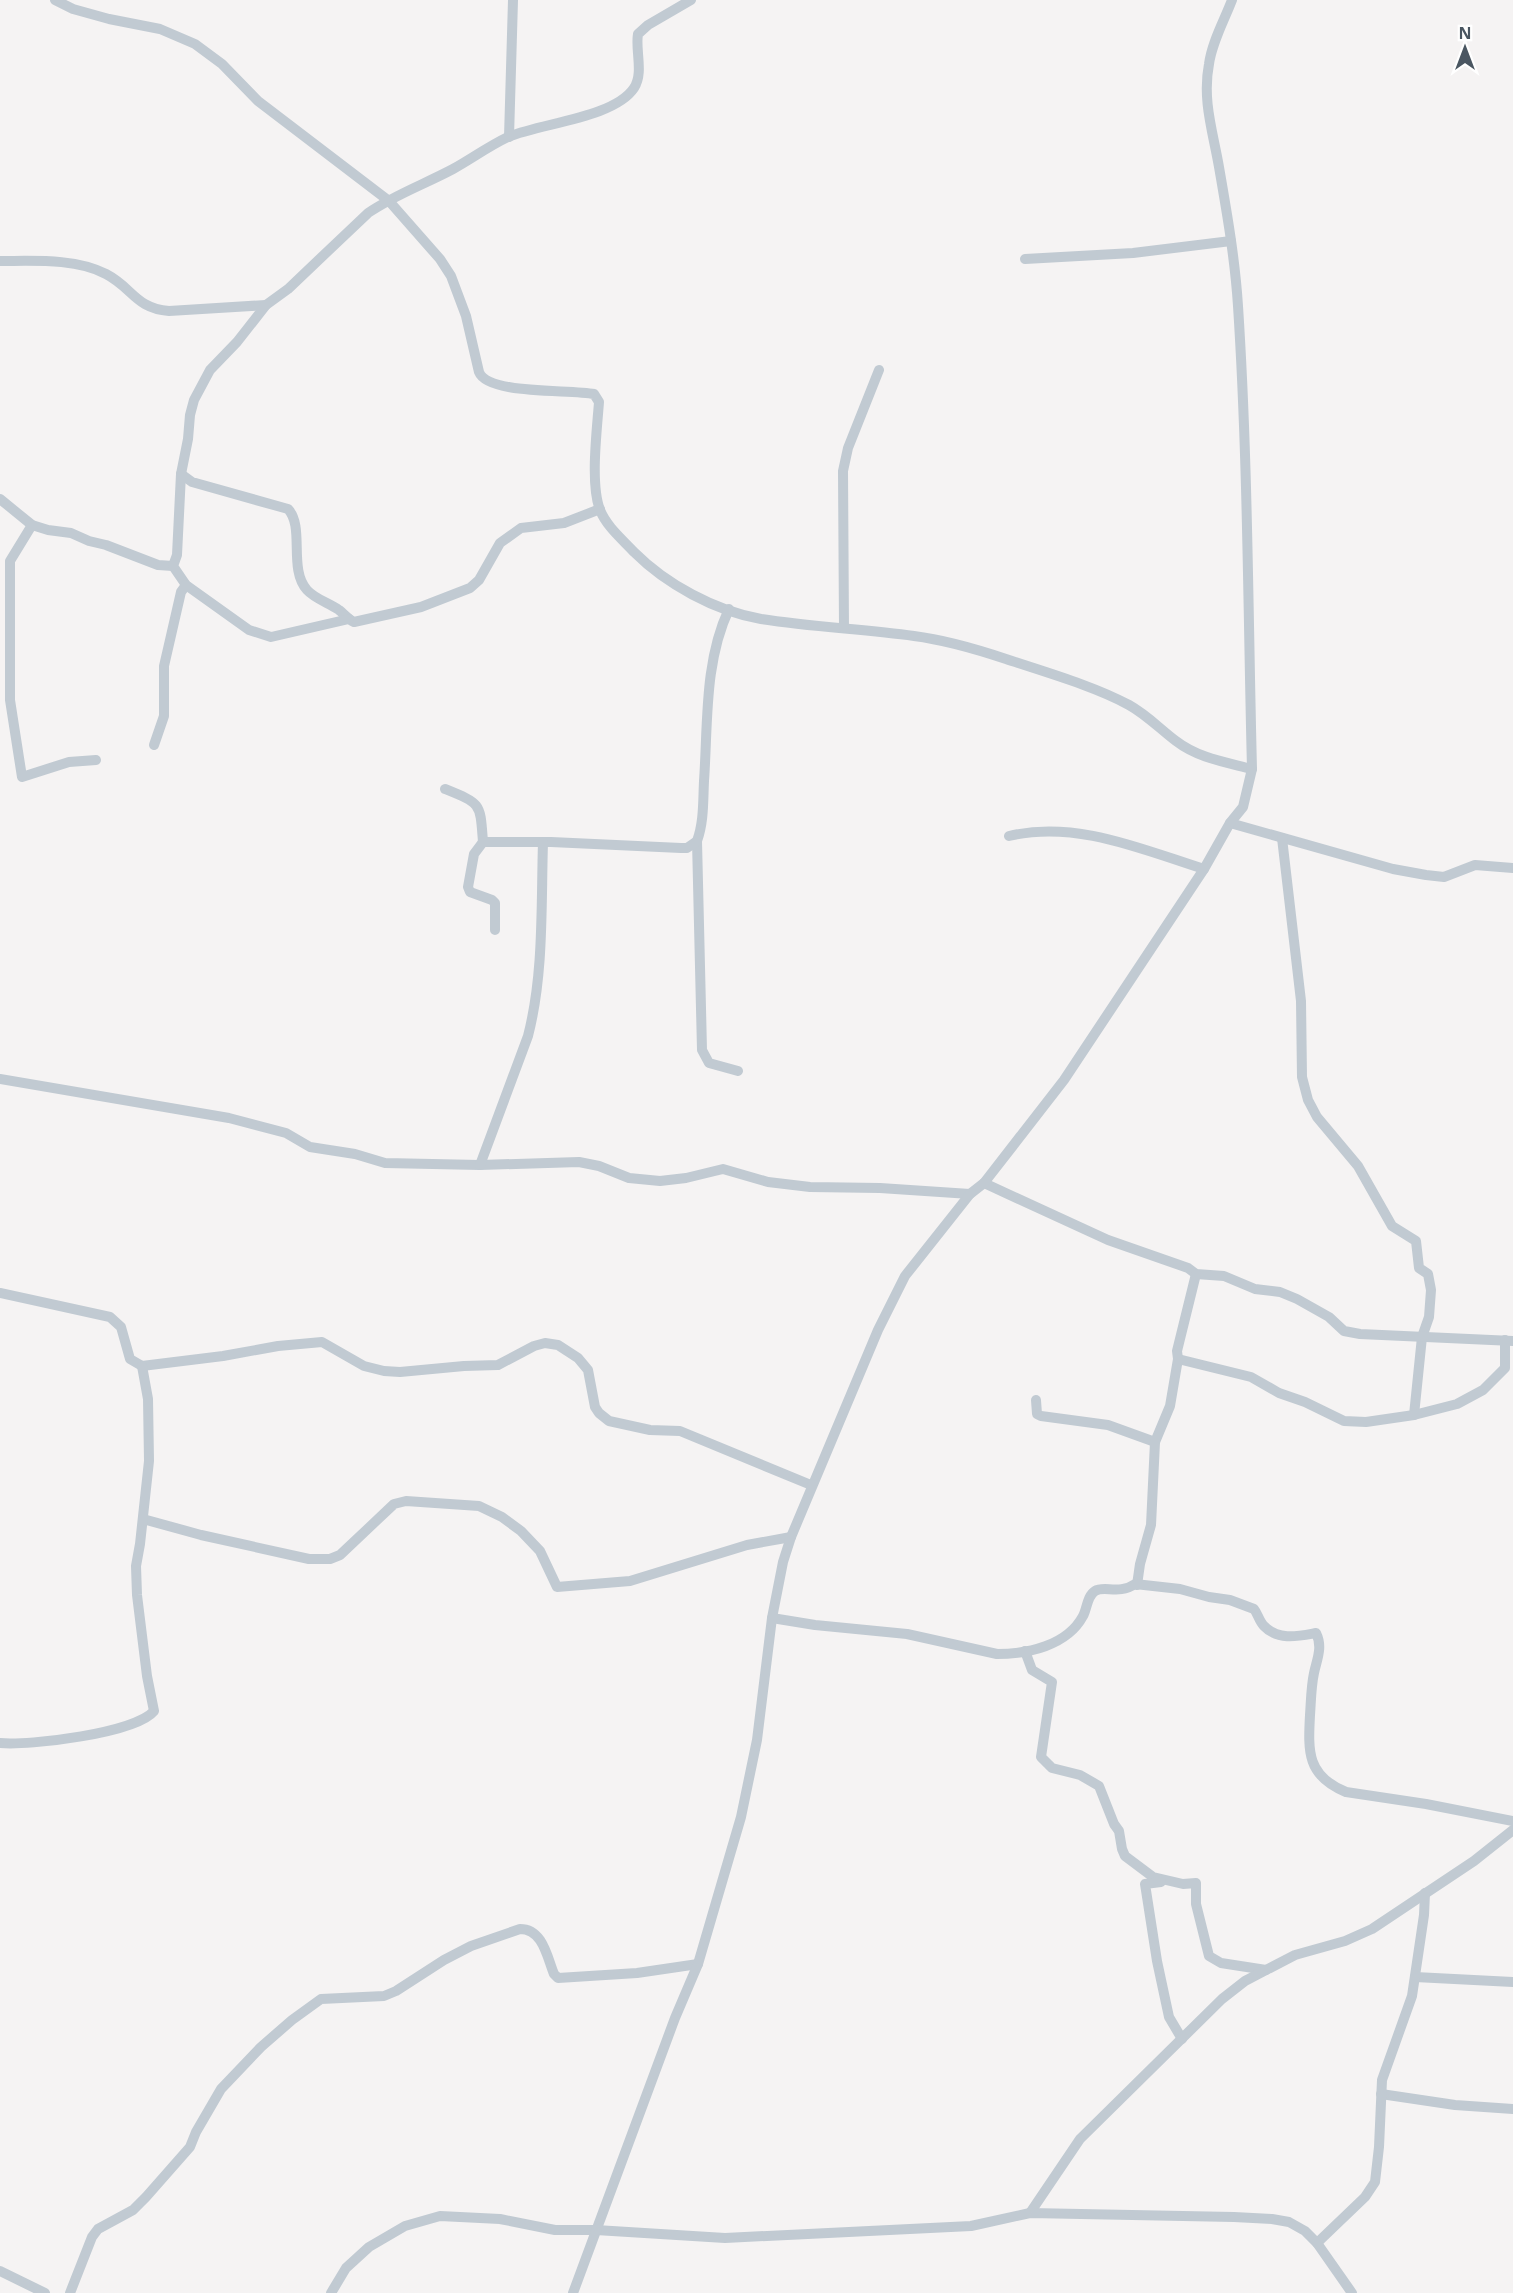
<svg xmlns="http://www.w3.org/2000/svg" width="1513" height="2293" font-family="'Noto Sans',sans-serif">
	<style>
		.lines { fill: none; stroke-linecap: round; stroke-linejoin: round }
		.minor { stroke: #c1cad2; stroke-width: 10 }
	</style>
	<rect width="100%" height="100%" fill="#f5f3f3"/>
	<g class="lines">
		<g class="minor">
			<path d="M55 0 73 9 109 19 160 29 195 44 222 64 258 101 389 201 440 259 451 276 466 316 479 372C488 395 570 389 594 394L599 402C597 430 590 484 600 510 607 527 622 539 634 552 666 584 715 611 761 619 811 627 863 629 914 636 946 640 976 649 1006 659 1045 672 1094 686 1129 705 1147 715 1160 729 1176 741 1198 758 1225 762 1252 769"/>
			<polyline points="509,137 513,0"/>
			<polyline points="1025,259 1133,253 1231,241"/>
			<path d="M0 261C33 261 76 258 106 274 133 288 135 308 169 311L266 305"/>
			<path d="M181 474 192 482 288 509C305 527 288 569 307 590 315 599 329 603 339 610 344 614 348 619 354 622L421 607 470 588 479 580 500 543 521 528 564 523 600 509"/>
			<polyline points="0,499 32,525 48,530 71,533 89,541 106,545 158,565 173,566"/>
			<polyline points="32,525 10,561 10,700 22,777 69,762 96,760"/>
			<path d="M349 619 271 637 249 630 186 585 173 566 177 555 181 474 188 439 190 415 194 400 210 370 237 342 266 305 288 289 368 213C394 195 425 184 453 169 471 159 489 146 508 137 541 123 614 118 634 88 644 73 635 50 638 34L648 25 691 0"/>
			<polyline points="844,628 843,471 848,448 879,370"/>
			<polyline points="154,745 164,716 164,666 181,592 186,585"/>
			<path d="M445 789C482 804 480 803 483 842"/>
			<polyline points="1230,823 1393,869 1426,875 1444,877 1475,865 1513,868"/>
			<path d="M1009 836C1075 820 1141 849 1204 869"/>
			<polyline points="1282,838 1301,1001 1302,1077 1308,1100 1317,1117 1358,1166 1392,1226 1416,1241 1419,1268 1428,1274 1431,1290 1429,1317 1422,1337 1414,1415"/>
			<polyline points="697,841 702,1050 709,1063 738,1071"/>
			<path d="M495 930V903L492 900 470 892 468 887 474 854 483 842H551L681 848H687L697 841C704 822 703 801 704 781 708 724 704 662 729 609"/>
			<polyline points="0,1079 229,1118 286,1133 310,1147 355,1154 385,1163 480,1165 579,1162 599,1166 629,1178 660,1181 686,1178 723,1169 768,1182 810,1187 880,1188 970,1194"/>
			<path d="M480 1165 528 1036C544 974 541 906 543 842"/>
			<polyline points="984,1183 1108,1240 1188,1268 1196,1274 1224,1276 1255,1289 1280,1292 1297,1299 1329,1317 1344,1331 1360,1334 1513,1341"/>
			<polyline points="0,1293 110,1317 121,1327 130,1359 142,1366 223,1356 278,1346 322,1342 364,1366 384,1371 400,1372 464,1366 498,1365 534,1346 545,1343 558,1345 578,1358 588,1370 595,1407 599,1413 609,1421 650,1430 680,1431 811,1485"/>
			<polyline points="1178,1359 1251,1377 1279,1393 1305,1402 1344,1421 1366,1422 1414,1415 1457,1404 1483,1390 1505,1368 1505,1340"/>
			<polyline points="1036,1400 1037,1414 1041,1416 1108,1425 1155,1442"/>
			<polyline points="143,1519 201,1535 309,1559 330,1559 340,1555 394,1504 406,1501 479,1506 502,1517 521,1531 540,1551 557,1587 630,1581 747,1545 791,1537"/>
			<polyline points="1137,1585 1140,1564 1151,1525 1155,1442 1170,1406 1178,1359 1177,1351 1196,1274"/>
			<path d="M772 1618 815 1625 907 1634 997 1654C1027 1654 1067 1646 1083 1616 1087 1609 1087 1596 1095 1591 1104 1585 1119 1595 1135 1584L1180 1589 1209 1597 1230 1600 1254 1609C1258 1614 1259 1621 1264 1626 1278 1641 1299 1636 1316 1633 1323 1647 1317 1659 1314 1673 1311 1687 1311 1702 1310 1715 1308 1752 1307 1776 1346 1792L1426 1804 1513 1821"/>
			<polyline points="1025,1651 1032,1670 1052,1682 1041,1757 1052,1768 1080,1775 1099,1786 1114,1824 1119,1831 1122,1849 1125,1856 1153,1877 1183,1884 1196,1883 1196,1904 1209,1956 1221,1963 1266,1970"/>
			<path d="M0 1743C29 1746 136 1733 154 1711L147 1676 137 1595 136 1566 140 1544 149 1461 148 1399 142 1366"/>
			<polyline points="1161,1882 1145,1884 1157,1961 1169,2017 1182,2039"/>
			<polyline points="1415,1977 1513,1982"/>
			<polyline points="1381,2094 1455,2105 1513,2109"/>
			<polyline points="1030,2213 1080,2139 1222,1999 1245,1981 1295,1955 1345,1941 1372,1929 1474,1861 1513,1830"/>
			<polyline points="1317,2243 1365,2197 1375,2182 1379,2147 1382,2080 1412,1996 1424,1915 1425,1893"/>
			<polyline points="0,2271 45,2293"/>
			<path d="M70 2293 92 2237 98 2229 133 2210 146 2197 190 2147 196 2132 221 2089 261 2047 292 2020 321 1999 384 1996 396 1991 444 1960 471 1946 520 1929C543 1929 547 1957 554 1974L558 1978 637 1973 698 1964"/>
			<polyline points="331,2293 346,2268 369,2247 405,2226 440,2216 500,2219 555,2230 596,2230 725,2238 971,2226 1030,2213 1234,2217 1272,2219 1289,2222 1305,2231 1317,2243 1352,2293"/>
			<path d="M573 2293 675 2018 698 1964 741 1817 757 1740 772 1618 783 1562 791 1537 878 1330 905 1276 970 1194 984 1183 1064 1080 1204 869 1230 823 1243 807 1252 769C1248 614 1248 460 1238 306 1235 259 1227 213 1219 167 1213 132 1202 100 1209 64 1212 42 1224 21 1232 0"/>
		</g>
	</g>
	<g transform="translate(1465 48)" stroke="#ffffff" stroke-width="4.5" paint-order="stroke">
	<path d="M0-4.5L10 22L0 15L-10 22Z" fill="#4a5661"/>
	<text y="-9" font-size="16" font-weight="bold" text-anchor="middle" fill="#4a5661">N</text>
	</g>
</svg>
